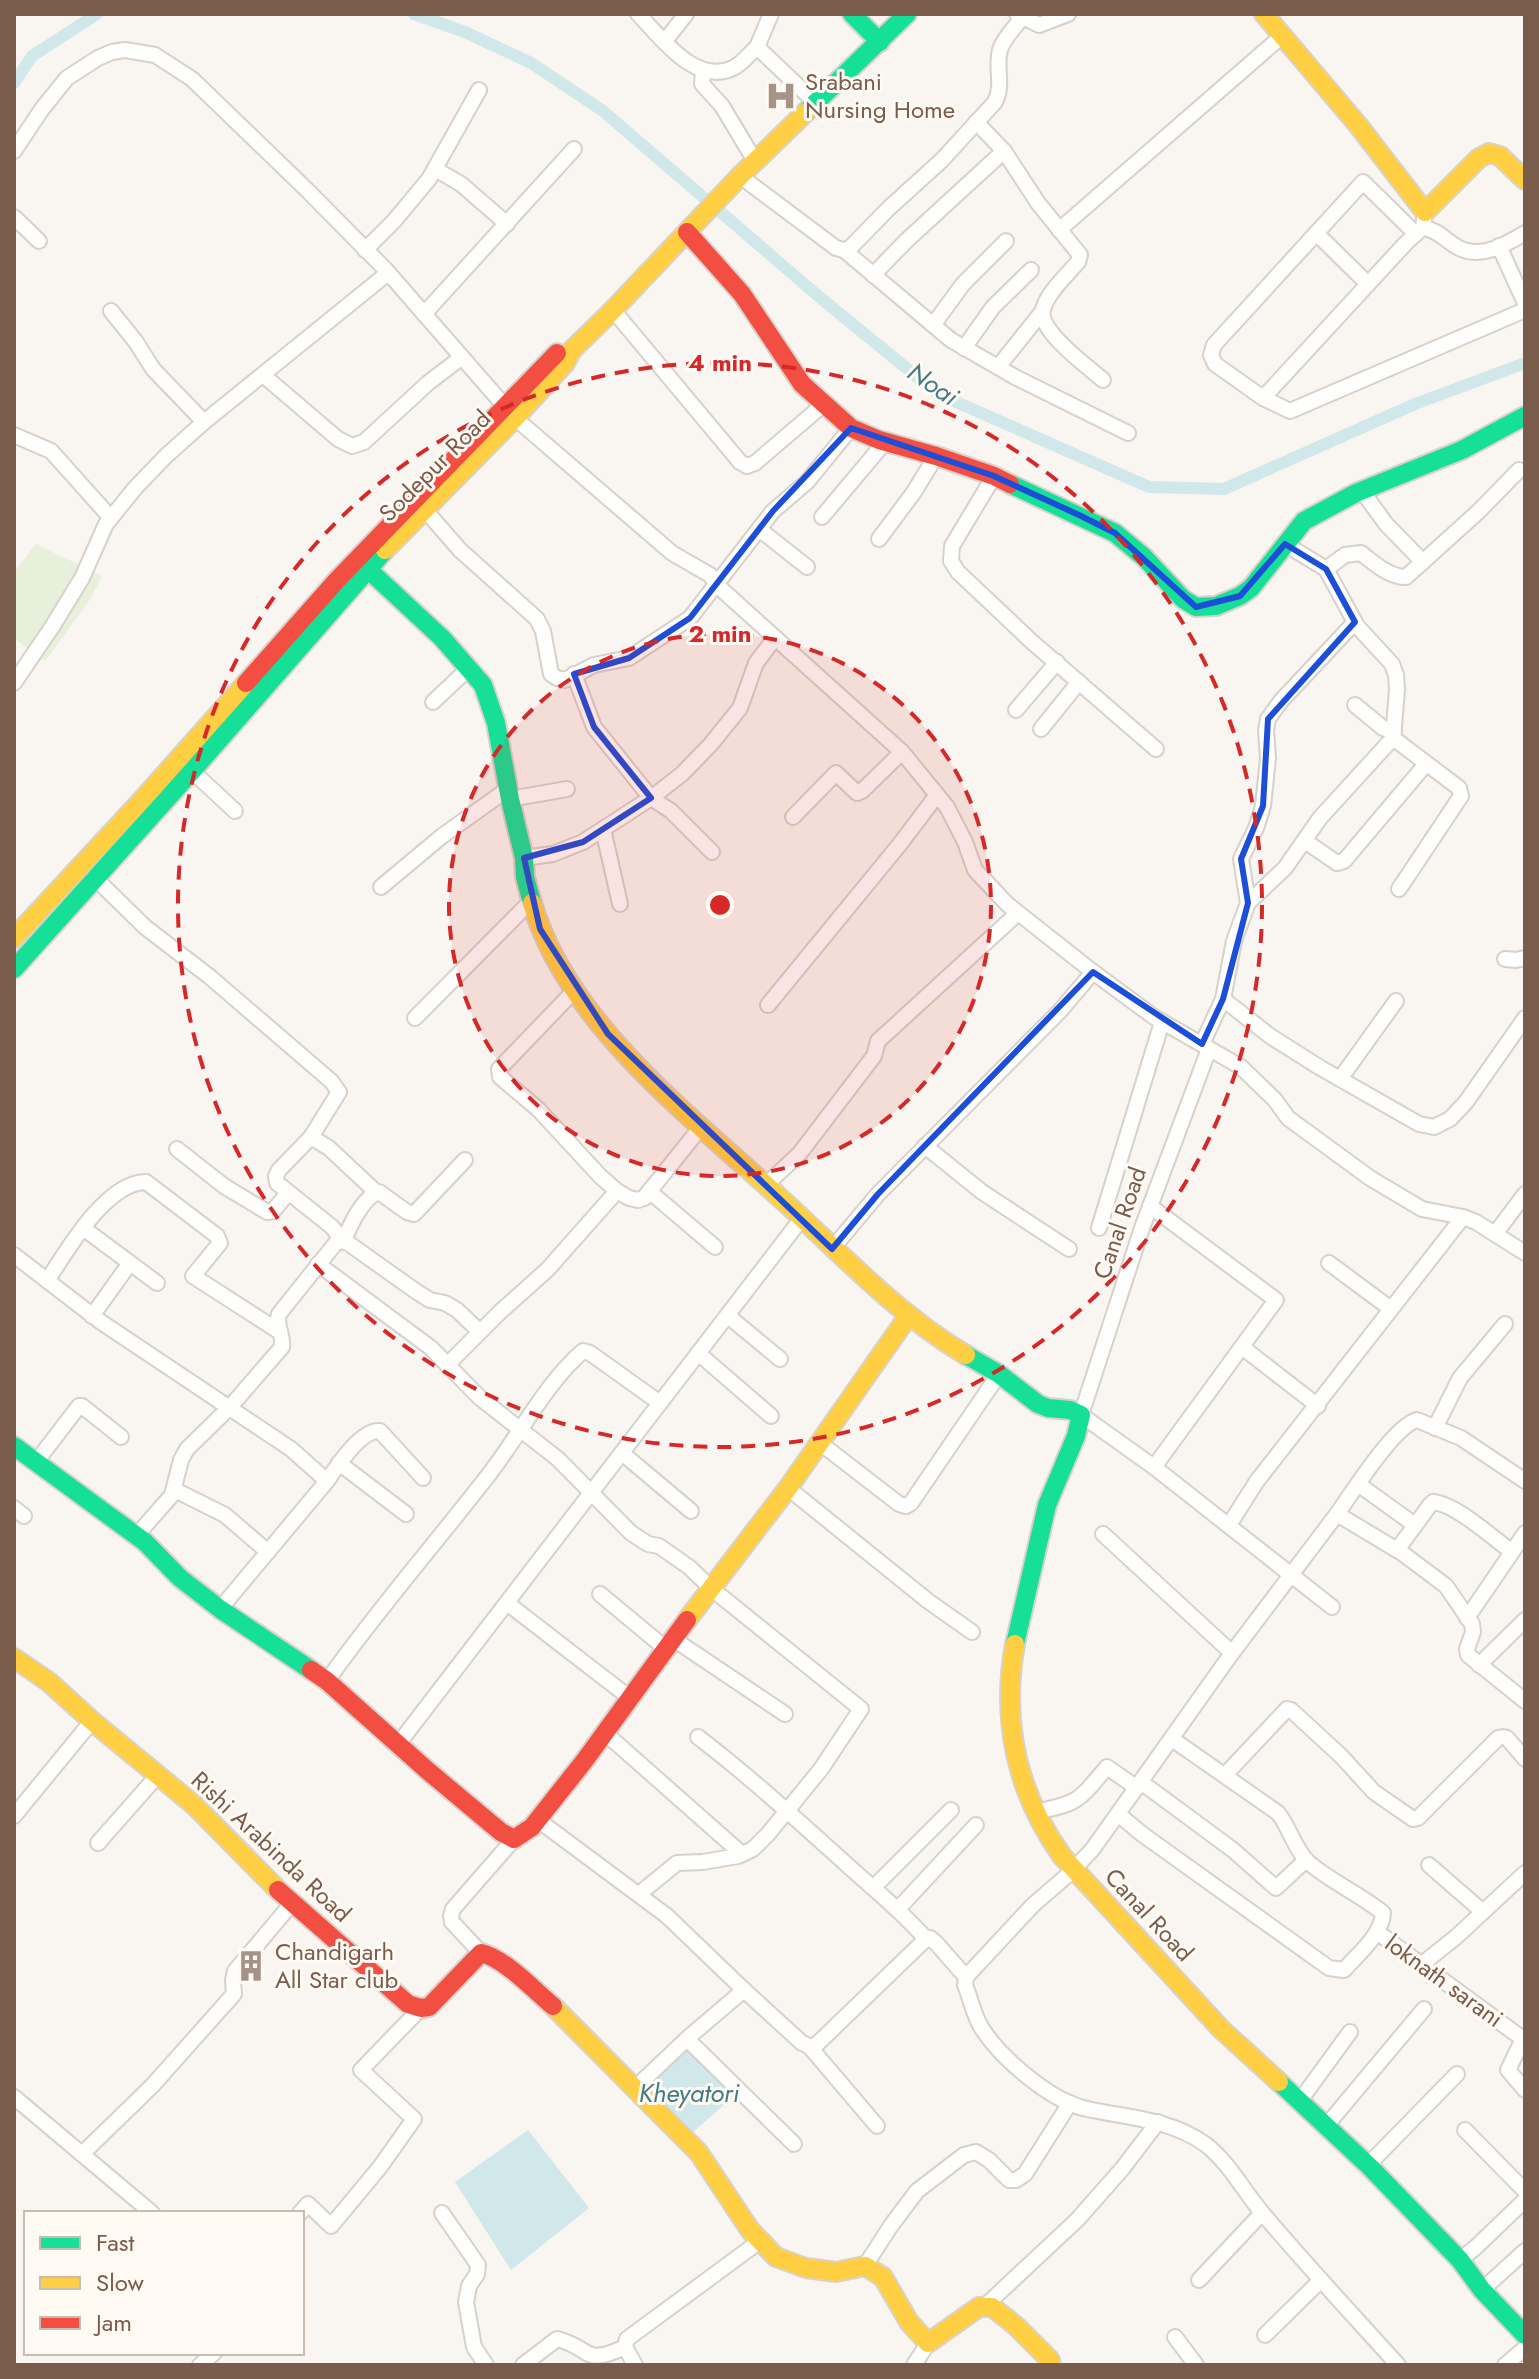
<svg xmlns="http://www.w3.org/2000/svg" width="1539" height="2379" font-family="Jost,sans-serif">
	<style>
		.green { fill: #e7f0db }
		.water { fill: #d0e8ea }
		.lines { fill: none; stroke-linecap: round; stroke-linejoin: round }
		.canal { stroke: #d0e8ea; stroke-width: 12 }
		.street-casing { stroke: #d7d1cb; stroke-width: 18 }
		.fast-casing { stroke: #d9d2cb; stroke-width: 22 }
		.slow-casing { stroke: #d9d2cb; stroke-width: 22 }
		.jam-casing { stroke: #d9d2cb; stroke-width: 22 }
		.street { stroke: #fefefd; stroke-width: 14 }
		.fast { stroke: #16e098; stroke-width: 18 }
		.slow { stroke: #ffcf43; stroke-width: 18 }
		.jam { stroke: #f24e42; stroke-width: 18 }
		.marked { fill: none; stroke: #1d4ed8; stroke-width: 6; stroke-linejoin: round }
		.ring { fill: none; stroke: #d62828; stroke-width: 4; stroke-dasharray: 14 10 }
		.labels { text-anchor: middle; stroke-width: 6; stroke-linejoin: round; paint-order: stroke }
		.poi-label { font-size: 24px; fill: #7a5c4d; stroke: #fffaf3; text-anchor: start }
		.street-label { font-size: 24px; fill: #7a5c4d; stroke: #fffaf3 }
		.water-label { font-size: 26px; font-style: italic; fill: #437c86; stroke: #fffaf3 }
		.centre { fill: #d62828; stroke: #fffaf3; stroke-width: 4 }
		.ring-label { font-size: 24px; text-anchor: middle; font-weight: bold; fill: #d62828; stroke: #fffaf3; stroke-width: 6; stroke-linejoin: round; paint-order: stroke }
	</style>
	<rect width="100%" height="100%" fill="#f9f5f0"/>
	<polygon class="green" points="36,544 102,576 89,601 45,661 14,638 14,572"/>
	<g class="water">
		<polygon points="686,2047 734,2096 691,2134 644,2089"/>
		<polygon points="528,2130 589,2208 511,2270 455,2182"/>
	</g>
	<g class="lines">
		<g class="canal">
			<polyline points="414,14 465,32 531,63 603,111 817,295 938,394 1149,487 1224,489 1415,404 1525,363"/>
			<polyline points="14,83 32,56 97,14"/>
		</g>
		<defs>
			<g id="street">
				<path d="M638 14C661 37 695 86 733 68 742 64 749 54 757 47"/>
				<polyline points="771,14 757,47 815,102"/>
				<polyline points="1017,14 1039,25 1068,14"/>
				<polyline points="665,41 686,14"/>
				<polyline points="703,71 702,84 722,106 755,161"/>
				<path d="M976 122 1004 151 1038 203 1080 255 1078 262C1067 275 1048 292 1043 309 1037 330 1087 366 1103 380"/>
				<polyline points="14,151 42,109 67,78 98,58 112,52 125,50 155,55 192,79 307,190 385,269 515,418 672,553 710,575 720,588 902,752 947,807 965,842 975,870 1007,904 1093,972 1154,1017 1241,1067 1275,1100 1288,1118 1370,1178 1422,1209 1463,1217 1476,1222 1525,1253"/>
				<polyline points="435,169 461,184 507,224"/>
				<path d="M740 176 836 248 844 250 850 248 889 208 942 160 995 102C1004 84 995 68 1000 50 1003 39 1015 27 1022 18"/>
				<polyline points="14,217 39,241"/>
				<path d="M1423 227C1440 232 1444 239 1457 247 1480 260 1505 245 1525 233"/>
				<polyline points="1059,230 1282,36"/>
				<polyline points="1316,233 1368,284"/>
				<polyline points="1416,234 1363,182 1214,345 1211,355 1215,364 1263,398 1405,244 1423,227 1425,212"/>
				<polyline points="1499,246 1525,303"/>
				<polyline points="365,250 394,221 429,179 479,90"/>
				<polyline points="844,250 951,340 1015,377 1128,433"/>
				<polyline points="873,275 906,241 1004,151"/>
				<polyline points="613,310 740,462 747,466 755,463 824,404"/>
				<polyline points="111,311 136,342 153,369 204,422"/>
				<polyline points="424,314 574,149"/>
				<polyline points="933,325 963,284 1006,241"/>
				<polyline points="964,348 993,307 1031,270"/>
				<polyline points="998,367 1042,312"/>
				<polyline points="263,375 338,439 352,446 364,442 428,383 462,357"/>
				<polyline points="1263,398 1290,411 1525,310"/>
				<polyline points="14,435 51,451 111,518"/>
				<polyline points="994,476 952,546 951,561 958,572 1031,641 1156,749"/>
				<polyline points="1362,491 1386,524 1423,562"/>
				<polyline points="425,510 460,550 537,619 543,631 551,674 557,678 565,680 594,665 629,658 690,618 773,511 807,482 851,428"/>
				<polyline points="822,517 885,442"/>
				<polyline points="759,529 807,567"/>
				<polyline points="879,539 914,492 936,456"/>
				<path d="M1285 544 1326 569 1345 555 1361 553C1374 563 1389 577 1406 577L1479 511 1519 470"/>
				<polyline points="1326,569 1357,626 1392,664 1396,675 1397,690 1393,738"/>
				<polyline points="574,674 594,727 651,798 671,811 712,852"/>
				<polyline points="14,683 52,627 82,578 106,524 136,487 167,455 204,422 388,273"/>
				<polyline points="433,702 468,669"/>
				<polyline points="1355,705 1383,728 1394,732"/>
				<polyline points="1016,710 1057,662"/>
				<polyline points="1041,729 1079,682"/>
				<polyline points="192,771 235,811"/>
				<polyline points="510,799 567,789"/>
				<polyline points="793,817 836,773 857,793 862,791 902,752"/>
				<polyline points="603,829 620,904"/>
				<polyline points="1305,841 1337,863 1344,861 1426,764"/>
				<polyline points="524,858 553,854 583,842 651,798 682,774 711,744 740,708 756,663 775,638"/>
				<polyline points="96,879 145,927 210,977 331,1081 339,1092 311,1137"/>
				<polyline points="381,887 442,836 508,789"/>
				<polyline points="1248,903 1285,868 1320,818 1393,738 1459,788 1461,796 1399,889"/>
				<polyline points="1505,959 1516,960 1525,958"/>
				<polyline points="575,990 499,1069 500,1077 538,1109 600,1176 617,1191 629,1198 638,1200 644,1198 701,1127"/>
				<polyline points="1223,999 1270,1036 1319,1067 1419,1124 1434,1127 1450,1119 1466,1102 1525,1018"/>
				<polyline points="768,1005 900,844 937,795"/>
				<polyline points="415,1018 531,901"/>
				<polyline points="1202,1044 1223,999 1234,941 1248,903 1241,859 1256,828 1263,806 1268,758 1266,730 1268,719 1281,701 1355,622"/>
				<polyline points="1209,1049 1142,1228 1081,1415 1154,1467 1332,1607"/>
				<polyline points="1340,1079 1396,1001"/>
				<polyline points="925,1146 982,1192 1069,1249"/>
				<polyline points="177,1149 224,1186 267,1212 273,1211 288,1193"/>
				<polyline points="765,1186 800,1153 874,1056 878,1041 1018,913"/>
				<polyline points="649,1191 715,1247"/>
				<polyline points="1150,1206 1276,1300 1154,1467"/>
				<polyline points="83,1228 157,1283"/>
				<polyline points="1099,1228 1162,1022"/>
				<polyline points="1495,1234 1525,1194"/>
				<polyline points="339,1241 337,1233 332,1227 277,1183 276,1176 279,1170 311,1137 329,1148 376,1192"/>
				<path d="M344 1241C350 1225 363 1197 379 1192L407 1212 414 1214 465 1160"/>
				<polyline points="832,1249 878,1194 1060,1011 1093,972"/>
				<polyline points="14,1255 101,1322 291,1449 327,1481"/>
				<polyline points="1329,1263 1391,1309"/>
				<polyline points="318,1264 431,1348 480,1398 558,1459 631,1533 648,1544 659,1546 689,1567 712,1589 861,1709 821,1769 768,1834 753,1849 738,1856 703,1862 677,1863 639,1894"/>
				<path d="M47 1281C66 1252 106 1182 146 1182L217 1236 220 1243 193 1276 280 1332"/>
				<polyline points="92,1316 130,1263"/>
				<polyline points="728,1316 780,1359"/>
				<polyline points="1242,1347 1318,1406"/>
				<polyline points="698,1353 771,1416"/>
				<polyline points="447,1365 500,1312 548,1269 617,1191"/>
				<polyline points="1435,1428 1460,1378 1505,1324"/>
				<polyline points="820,1443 899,1504 906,1506 911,1503 999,1374"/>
				<polyline points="622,1453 691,1511"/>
				<polyline points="36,1462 79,1406 82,1406 121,1437"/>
				<polyline points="339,1463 406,1514"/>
				<polyline points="1358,1484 1415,1525"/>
				<polyline points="788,1488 928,1601 972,1632"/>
				<polyline points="175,1490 225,1515 268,1552"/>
				<polyline points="14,1508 24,1516"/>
				<path d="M1337 1514C1352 1493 1394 1426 1417 1420L1461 1438 1525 1481"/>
				<polyline points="1229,1525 1257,1481 1463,1217"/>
				<polyline points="1103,1534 1232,1653"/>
				<path d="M136 1536 172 1495 181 1460 187 1449 230 1407 282 1347C284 1335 275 1326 279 1314L335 1244 339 1241 348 1243 417 1292 430 1300 445 1303 457 1310 479 1331"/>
				<path d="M1397 1550 1430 1505 1433 1502C1456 1504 1493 1538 1512 1552"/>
				<polyline points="600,1594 665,1648"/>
				<polyline points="507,1603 630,1698"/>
				<path d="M220 1609 327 1481C337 1466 361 1429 380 1431L423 1478"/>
				<polyline points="1467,1618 1525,1533"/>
				<polyline points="672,1638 785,1714"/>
				<polyline points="1479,1665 1525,1620"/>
				<path d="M327 1681C378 1609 436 1543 490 1473 521 1433 545 1384 583 1351L590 1353 660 1403"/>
				<polyline points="605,1733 742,1854"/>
				<path d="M698 1737C749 1776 796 1819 844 1862 872 1888 901 1910 926 1939"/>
				<polyline points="399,1743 802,1218"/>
				<polyline points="1225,1775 1287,1709 1291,1710 1341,1756 1374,1792 1413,1819 1418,1818 1498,1738 1503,1737 1507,1738 1525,1759"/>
				<polyline points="1141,1782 1233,1850 1276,1888 1306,1860"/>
				<path d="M1035 1812C1080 1803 1078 1801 1107 1767L1137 1788"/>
				<path d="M1118 1814 1142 1834 1329 1968 1344 1970C1357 1955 1382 1935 1383 1913 1360 1894 1331 1882 1308 1862 1294 1848 1290 1828 1278 1813L1172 1739"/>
				<polyline points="14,1816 92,1721"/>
				<polyline points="538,1820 667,1916 744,1990"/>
				<polyline points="98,1843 158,1775"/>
				<polyline points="1429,1865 1483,1912"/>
				<polyline points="873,1888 951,1810"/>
				<polyline points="898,1909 976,1825"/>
				<polyline points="1377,1932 1523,2039 1525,2037"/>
				<polyline points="481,1953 452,1922 451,1916 453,1909 514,1839"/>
				<polyline points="1421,1965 1456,1937 1525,1873"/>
				<polyline points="687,2039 794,2144"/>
				<polyline points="1523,2039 1508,2070 1525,2090"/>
				<polyline points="809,2046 877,2126"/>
				<polyline points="634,2089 690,2036 744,1990 802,2043 809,2046 815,2046 926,1939 930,1938 936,1943 966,1977"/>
				<polyline points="14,2097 152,2213"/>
				<polyline points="1299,2102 1350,2032"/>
				<polyline points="1326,2126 1424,2009"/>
				<polyline points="1465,2130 1525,2191"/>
				<polyline points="82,2154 152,2086 234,1994 233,1980 235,1971 293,1902"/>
				<polyline points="1368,2165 1457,2074"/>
				<polyline points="300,2213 308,2204 331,2226 380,2167 414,2119 361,2070 421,2008"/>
				<polyline points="442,2213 478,2265 477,2274 469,2286 466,2302 474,2347 486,2365"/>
				<polyline points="1460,2260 1476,2247 1525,2200"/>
				<polyline points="865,2266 890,2227 917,2191 964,2155 976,2152 989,2160 1009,2180 1016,2180 1025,2174 1070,2103"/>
				<polyline points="1199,2280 1262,2213"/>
				<polyline points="1482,2290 1525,2251"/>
				<polyline points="985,2306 1077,2220 1122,2169 1158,2122"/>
				<polyline points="1265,2335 1321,2280"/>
				<polyline points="1175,2337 1196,2365"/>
				<polyline points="200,2365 214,2353"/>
				<path d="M523 2365 557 2339C593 2348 582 2367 625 2347"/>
				<polyline points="635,2365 625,2347 627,2339 760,2241"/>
				<polyline points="914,2365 928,2343"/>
				<path d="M1398 2365C1353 2315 1307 2266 1264 2215 1244 2192 1229 2162 1205 2144 1168 2118 1125 2118 1083 2108 1049 2099 1002 2059 983 2030 974 2018 971 1999 965 1985L966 1977 1033 1905 1069 1874 1092 1850 1232 1653 1337 1514 1402 1553 1446 1586 1472 1624 1473 1632 1467 1649 1468 1655 1525 1701"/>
				<polyline points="1505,2365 1525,2348"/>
			</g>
			<g id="fast">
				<polyline points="852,14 880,42"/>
				<polyline points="806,112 907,14"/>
				<polyline points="1010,484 1115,533 1144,557 1183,599 1196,607 1216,606 1240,596 1251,588 1304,521 1356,493 1462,450 1525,416"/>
				<polyline points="358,560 442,638 483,685 496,723 510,799 524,858 525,877 532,903"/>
				<polyline points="14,969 192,771 385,550"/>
				<polyline points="966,1355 999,1374 1038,1404 1048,1408 1070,1410 1081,1415 1076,1436 1047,1505 1015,1644"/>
				<polyline points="14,1446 145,1542 180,1578 220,1609 311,1670"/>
				<polyline points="1279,2082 1370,2167 1460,2260 1482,2290 1525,2335"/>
			</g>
			<g id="slow">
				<polyline points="1264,14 1358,125 1425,212 1479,158 1489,153 1500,156 1525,180"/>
				<polyline points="385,550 515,418 565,363 572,350 613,310 740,176 806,112"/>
				<path d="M532 903C568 1026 698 1122 789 1206 845 1258 899 1315 966 1355"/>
				<polyline points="14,938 143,799 246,683"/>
				<polyline points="687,1620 788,1488 909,1315"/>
				<path d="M1015 1644C1001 1721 1017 1793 1062 1856L1221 2029 1279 2082"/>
				<polyline points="14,1658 49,1682 92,1721 194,1805 278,1890"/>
				<polyline points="553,2006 699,2153 750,2230 776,2257 806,2268 836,2272 865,2266 883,2277 909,2322 928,2343 979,2307 992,2307 1016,2326 1050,2360 1051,2365"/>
			</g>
			<g id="jam">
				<polyline points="687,232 742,294 802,384 851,428 879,440 936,456 994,476 1010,484"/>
				<polyline points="246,683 337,580 557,353"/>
				<polyline points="311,1670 327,1681 428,1771 501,1832 514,1839 532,1827 585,1760 687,1620"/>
				<path d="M278 1890 408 2004 421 2008 429 2007 481 1953C504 1958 534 1990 553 2006"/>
			</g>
		</defs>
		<use href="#street" class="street-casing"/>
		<use href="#fast" class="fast-casing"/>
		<use href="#slow" class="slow-casing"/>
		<use href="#jam" class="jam-casing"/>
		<use href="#street" class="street"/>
		<use href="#fast" class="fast"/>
		<use href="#slow" class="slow"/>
		<use href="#jam" class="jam"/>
	</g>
	<path class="marked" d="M851 428 994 476 1079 515 1115 533 1196 607 1240 596 1285 544 1326 569 1355 622 1268 719 1263 806 1241 859 1248 903 1223 999 1202 1044 1093 972 878 1194 832 1249 608 1034 540 929 524 858 583 842 651 798 594 727 574 674 629 658 690 618 773 511Z"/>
	<circle cx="720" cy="905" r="271" fill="#d62828" fill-opacity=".12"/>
	<g class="ring">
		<circle cx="720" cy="905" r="271"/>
		<circle cx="720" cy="905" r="542"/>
	</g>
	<defs>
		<symbol id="hospital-bare" viewBox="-9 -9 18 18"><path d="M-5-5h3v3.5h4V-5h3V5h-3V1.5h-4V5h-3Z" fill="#a69286" stroke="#fffaf3" stroke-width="2.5" paint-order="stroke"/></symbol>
		<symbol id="building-bare" viewBox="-9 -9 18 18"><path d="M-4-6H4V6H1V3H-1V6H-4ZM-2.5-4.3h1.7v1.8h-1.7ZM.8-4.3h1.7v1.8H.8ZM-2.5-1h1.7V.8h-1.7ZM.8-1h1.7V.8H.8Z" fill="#a69286" stroke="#fffaf3" stroke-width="2.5" paint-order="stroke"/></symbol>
	</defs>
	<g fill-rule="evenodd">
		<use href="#hospital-bare" x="759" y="74" width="44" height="44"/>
		<use href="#building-bare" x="229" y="1944" width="44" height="44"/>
	</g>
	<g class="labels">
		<g class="poi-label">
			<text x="805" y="90">Srabani<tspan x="805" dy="28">Nursing Home</tspan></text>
			<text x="275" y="1960">Chandigarh<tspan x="275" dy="28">All Star club</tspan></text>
		</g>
		<g class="street-label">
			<text transform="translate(435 466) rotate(-45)" y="8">Sodepur Road</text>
			<text transform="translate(1120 1223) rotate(-71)" y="8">Canal Road</text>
			<text transform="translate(271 1847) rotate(43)" y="8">Rishi Arabinda Road</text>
			<text transform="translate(1149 1915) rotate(47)" y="8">Canal Road</text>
			<text transform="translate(1444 1981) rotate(36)" y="8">loknath sarani</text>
		</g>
		<g class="water-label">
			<text transform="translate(933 384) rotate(34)" y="9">Noai</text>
			<text x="689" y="2102">Kheyatori</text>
		</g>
	</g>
	<circle cx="720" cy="905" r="12" class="centre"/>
	<g class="ring-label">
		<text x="720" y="371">4 min</text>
		<text x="720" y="642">2 min</text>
	</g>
	<rect width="1539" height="2379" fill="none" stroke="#7a5c4d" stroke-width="32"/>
	<rect x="24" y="2211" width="280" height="144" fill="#fffaf3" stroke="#cabbb1" stroke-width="2"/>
	<rect x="40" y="2237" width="40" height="12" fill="#16e098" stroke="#cabbb1" stroke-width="2"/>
	<text x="96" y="2251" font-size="24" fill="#7a5c4d">Fast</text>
	<rect x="40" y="2277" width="40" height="12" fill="#ffcf43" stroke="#cabbb1" stroke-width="2"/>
	<text x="96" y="2291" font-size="24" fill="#7a5c4d">Slow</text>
	<rect x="40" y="2317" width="40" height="12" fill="#f24e42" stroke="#cabbb1" stroke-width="2"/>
	<text x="96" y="2331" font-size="24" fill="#7a5c4d">Jam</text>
</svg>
